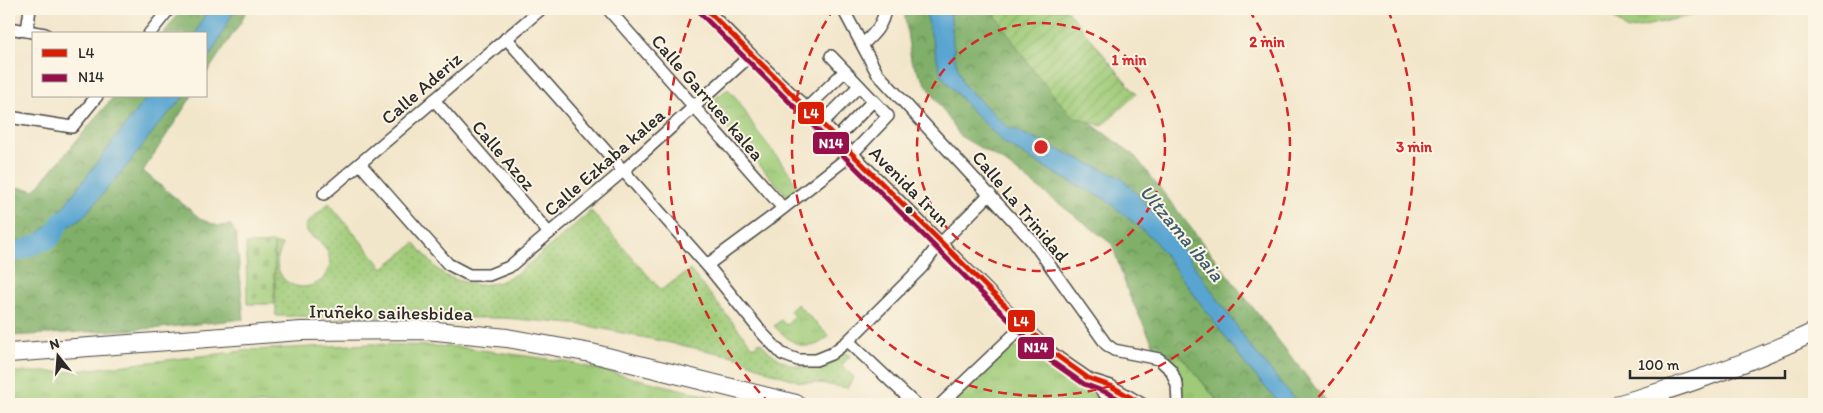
<svg xmlns="http://www.w3.org/2000/svg" width="1823" height="413" font-family="Itim,sans-serif">
	<style>
		.grass { fill: url(#grass-tufts); stroke: #657b52 }
		.forest { fill: url(#forest-crowns); stroke: #556d4a }
		.cemetery { fill: url(#cemetery-stones); stroke: #657b52 }
		.park { fill: url(#park-dots); stroke: #657b52 }
		.garden { fill: url(#garden-furrows); stroke: #657b52 }
		.water { fill: #58a5d1; stroke: #42687e }
		.lines { fill: none; stroke-linecap: round; stroke-linejoin: round }
		.river { stroke: #58a5d1; stroke-width: 19 }
		.minor-casing { stroke: #494743; stroke-width: 14 }
		.highway-casing { stroke: #494743; stroke-width: 20 }
		.minor { stroke: #fff; stroke-width: 11 }
		.highway { stroke: #fff; stroke-width: 18 }
		.bus-1-casing { stroke: #fcf5e5; stroke-width: 9 }
		.bus-2-casing { stroke: #fcf5e5; stroke-width: 9 }
		.bus-1 { stroke: #d81e05; stroke-width: 5 }
		.bus-2 { stroke: #96104b; stroke-width: 5 }
		.ring { fill: none; stroke: #d62828; stroke-width: 2.5; stroke-dasharray: 9 6 }
		.bus-dot { fill: #2b2b2b; stroke: #fcf5e5; stroke-width: 2 }
		.labels { text-anchor: middle; stroke-width: 4; stroke-linejoin: round; paint-order: stroke }
		.street-label { font-size: 19px; fill: #2b2b2b; stroke: #fcf5e5 }
		.water-label { font-size: 20px; font-style: italic; fill: #3d5c6d; stroke: #fcf5e5 }
		.centre { fill: #d62828; stroke: #fcf5e5; stroke-width: 2.5 }
		.ring-label { font-size: 15px; text-anchor: middle; font-weight: bold; fill: #d62828; stroke: #fcf5e5; stroke-width: 4; stroke-linejoin: round; paint-order: stroke }
		.line-badge { stroke: #fcf5e5; stroke-width: 2 }
		.badge-label { font-size: 14px; text-anchor: middle; font-weight: bold; fill: #fff }
	</style>
	<defs>
		<pattern id="grass-tufts" width="24" height="20" patternUnits="userSpaceOnUse" patternTransform="scale(1.25)"><rect width="24" height="20" fill="#9fcb78"/><path d="M3 7l-1-3M5 7V3M7 7l1-3M15 17l-1-3M17 17v-4M19 17l1-3" fill="none" stroke="#89ae68"/></pattern>
		<pattern id="forest-crowns" width="20" height="18" patternUnits="userSpaceOnUse" patternTransform="scale(1.25)"><rect width="20" height="18" fill="#7faf68"/><path d="M2 6a3 3 0 1 1 6 0M12 15a3 3 0 1 1 6 0" fill="none" stroke="#688f56"/></pattern>
		<pattern id="cemetery-stones" width="16" height="16" patternUnits="userSpaceOnUse" patternTransform="scale(1.25)"><rect width="16" height="16" fill="#9fcb78"/><path d="M2 7V4a2 2 0 0 1 4 0v3zM10 15v-3a2 2 0 0 1 4 0v3z" fill="#89ae68"/></pattern>
		<pattern id="park-dots" width="8" height="8" patternUnits="userSpaceOnUse" patternTransform="scale(1.25)"><rect width="8" height="8" fill="#9fcb78"/><path d="M2 2h.1M6 6h.1" fill="none" stroke="#89ae68" stroke-width="1.8" stroke-linecap="round"/></pattern>
		<pattern id="garden-furrows" width="10" height="10" patternUnits="userSpaceOnUse" patternTransform="scale(1.25)"><rect width="10" height="10" fill="#9fcb78"/><path d="M-1 1l2-2M0 10L10 0M9 11l2-2" fill="none" stroke="#89ae68"/></pattern>
	</defs>
	<rect width="100%" height="100%" fill="#fcf5e5"/>
	<filter id="ink" filterUnits="userSpaceOnUse"><feTurbulence type="fractalNoise" baseFrequency=".02" numOctaves="2"/><feDisplacementMap in="SourceGraphic" scale="10" xChannelSelector="R" yChannelSelector="G"/><feConvolveMatrix kernelMatrix="1 2 1 2 8 2 1 2 1" color-interpolation-filters="sRGB"/></filter>
	<filter id="wash" filterUnits="userSpaceOnUse"><feTurbulence type="fractalNoise" baseFrequency=".0096" numOctaves="4" result="noise"/><feDisplacementMap in="SourceGraphic" scale="20" xChannelSelector="R" yChannelSelector="G"/><feGaussianBlur stdDeviation="1.12" result="paint"/><feColorMatrix in="noise" values="0 0 0 0 0 0 0 0 0 0 0 0 0 0 0 0 0 1.4 0 .05"/><feComposite in="paint" operator="in"/></filter>
	<g filter="url(#wash)">
		<rect width="100%" height="100%" fill="#f2e6ca"/>
		<g class="grass">
			<polygon points="1604,9 1695,9 1694,15 1627,30"/>
			<polygon points="728,89 737,99 757,131 792,176 791,177 799,188 788,197 706,105"/>
			<path d="M797 304 829 336C807 357 791 342 774 326L781 320 786 325 794 316 790 311Z"/>
			<polygon points="373,344 459,347 563,361 742,404 36,404 9,397 9,372 67,372 251,350"/>
			<polygon points="1031,344 1083,384 1103,404 950,404 1007,350"/>
			<path d="M1178 352 1220 404H1184C1180 383 1185 378 1169 360Z"/>
		</g>
		<g class="forest">
			<polygon points="182,9 247,9 241,22 206,74 206,34 163,34"/>
			<polygon points="904,9 992,9 1056,98 1134,155 1328,404 1220,404 1178,352 1169,360 1154,346 1129,295 1112,244 1003,161 960,136 911,61"/>
			<polygon points="114,96 192,96 143,171 201,219 218,226 231,225 236,234 244,319 160,328 9,336 9,186 35,190"/>
		</g>
		<polygon class="cemetery" points="274,243 275,304 247,304 246,244"/>
		<path class="park" d="M329 203 383 268 415 243 435 267 446 276 460 281 479 285 497 283 518 273 591 211 661 290 690 270 753 347 760 342C776 361 799 373 824 364 831 362 837 355 844 351L850 356 842 365 854 377 847 388 819 383 800 382 770 372 738 357 584 325 504 318 276 316 274 243 282 245C281 251 277 257 277 263 281 300 336 291 329 256 326 241 310 240 305 228L307 223Z"/>
		<polygon class="garden" points="991,9 1066,9 1136,94 1102,126 1073,116 1056,98 1030,66"/>
		<g class="water">
			<polygon points="207,9 235,9 206,64 206,34 196,34"/>
			<polygon points="925,9 950,9 954,55 963,84 1006,126 1122,178 1164,223 1252,348 1298,404 1280,404 1245,364 1153,239 1105,199 1063,178 1004,143 969,108 941,75"/>
			<polygon points="148,96 185,96 158,125 130,162 83,217 50,239 9,255 9,245 31,239 51,223"/>
		</g>
		<g class="lines">
			<polyline class="river" points="9,255 50,239 62,220"/>
		</g>
	</g>
	<g filter="url(#ink)">
		<g class="lines">
			<defs>
				<g id="minor">
					<polyline points="608,9 783,208"/>
					<path d="M706 9 751 55 822 123 1023 326C1033 335 1042 344 1052 353 1073 370 1098 380 1112 404"/>
					<polyline points="843,9 877,73 1033,242 1106,344 1114,350 1159,359 1171,370 1177,385 1178,404"/>
					<polyline points="9,28 45,34"/>
					<polyline points="27,31 30,9"/>
					<polyline points="149,34 169,9"/>
					<polyline points="506,38 711,270 762,333 782,354 798,360 816,360 831,354 848,341 922,267 936,248 990,194"/>
					<path d="M863 44C874 34 883 25 885 9"/>
					<polyline points="434,100 549,233"/>
					<polyline points="807,108 845,71"/>
					<polyline points="9,117 72,127 97,96"/>
					<polyline points="822,123 859,86"/>
					<polyline points="837,138 873,101"/>
					<polyline points="361,165 448,264 469,275 489,275 509,267 623,171 751,55"/>
					<polyline points="324,194 541,9"/>
					<polyline points="707,265 772,217 842,162 853,153 888,116 831,56"/>
					<polyline points="848,341 915,404"/>
					<polyline points="1095,381 1111,386 1142,404"/>
					<polyline points="941,404 1023,326"/>
				</g>
				<g id="highway">
					<polyline points="9,353 301,331 426,330 507,338 591,353 796,404"/>
					<path d="M1620 404C1687 385 1752 362 1814 332"/>
				</g>
			</defs>
			<use href="#minor" class="minor-casing"/>
			<use href="#highway" class="highway-casing"/>
			<use href="#minor" class="minor"/>
			<use href="#highway" class="highway"/>
			<defs>
				<polyline id="bus-1" points="706,9 1053,353 1088,378 1111,386 1142,404"/>
				<polyline id="bus-2" points="701,14 1048,359 1084,384 1108,393 1127,404"/>
			</defs>
			<use href="#bus-1" class="bus-1-casing"/>
			<use href="#bus-2" class="bus-2-casing"/>
			<use href="#bus-1" class="bus-1"/>
			<use href="#bus-2" class="bus-2"/>
		</g>
	</g>
	<g class="ring">
		<circle cx="1041" cy="147" r="124"/>
		<path d="M1249 10A249 249 0 1 1 833 10"/>
		<path d="M770 404A373 373 0 0 1 694 10M1388 10A373 373 0 0 1 1312 404"/>
	</g>
	<circle class="bus-dot" cx="909" cy="210" r="4.5"/>
	<g class="labels">
		<g class="street-label">
			<text transform="translate(421 88) rotate(-41)" y="7">Calle Aderiz</text>
			<text transform="translate(708 97) rotate(49)" y="7">Calle Garrues kalea</text>
			<text transform="translate(504 155) rotate(49)" y="7">Calle Azoz</text>
			<text transform="translate(604 162) rotate(-41)" y="7">Calle Ezkaba kalea</text>
			<text transform="translate(910 186) rotate(45)" y="7">Avenida Irun</text>
			<text transform="translate(1021 206) rotate(50)" y="7">Calle La Trinidad</text>
			<text transform="translate(391 312) rotate(1)" y="7">Iruñeko saihesbidea</text>
		</g>
		<g class="water-label">
			<text transform="translate(1182 233) rotate(50)" y="7">Ultzama ibaia</text>
		</g>
	</g>
	<circle cx="1041" cy="147" r="8" class="centre"/>
	<g class="ring-label">
		<text x="1267" y="47">2 min</text>
		<text x="1129" y="65">1 min</text>
		<text x="1414" y="152">3 min</text>
	</g>
	<g class="line-badge">
		<rect x="797" y="101" width="28" height="24" rx="5" fill="#d81e05"/>
		<rect x="812" y="131" width="38" height="24" rx="5" fill="#96104b"/>
		<rect x="1007" y="309" width="29" height="24" rx="5" fill="#d81e05"/>
		<rect x="1017" y="336" width="38" height="24" rx="5" fill="#96104b"/>
	</g>
	<g class="badge-label">
		<text x="811" y="118">L4</text>
		<text x="831" y="148">N14</text>
		<text x="1021" y="326">L4</text>
		<text x="1036" y="352">N14</text>
	</g>
	<rect width="1823" height="413" fill="none" stroke="#fcf5e5" stroke-width="30"/>
	<rect x="32" y="32" width="175" height="65" fill="#fcf5e5" stroke="#a8a49b"/>
	<rect x="42" y="49" width="25" height="8" fill="#d81e05" stroke="#a8a49b"/>
	<text x="78" y="58" font-size="15" fill="#2b2b2b">L4</text>
	<rect x="42" y="74" width="25" height="8" fill="#96104b" stroke="#a8a49b"/>
	<text x="78" y="82" font-size="15" fill="#2b2b2b">N14</text>
	<g transform="translate(58 356) rotate(343)" stroke="#fcf5e5" stroke-width="4" paint-order="stroke">
	<path d="M0-4L9 19L0 12L-9 19Z" fill="#2b2b2b"/>
	<text y="-8" font-size="14" font-weight="bold" text-anchor="middle" fill="#2b2b2b">N</text>
	</g>
	<path d="M1630 370v8h155v-8" fill="none" stroke="#2b2b2b" stroke-width="2.5"/>
	<text x="1638" y="370" font-size="15" fill="#2b2b2b" stroke="#fcf5e5" stroke-width="4" paint-order="stroke">100 m</text>
</svg>
